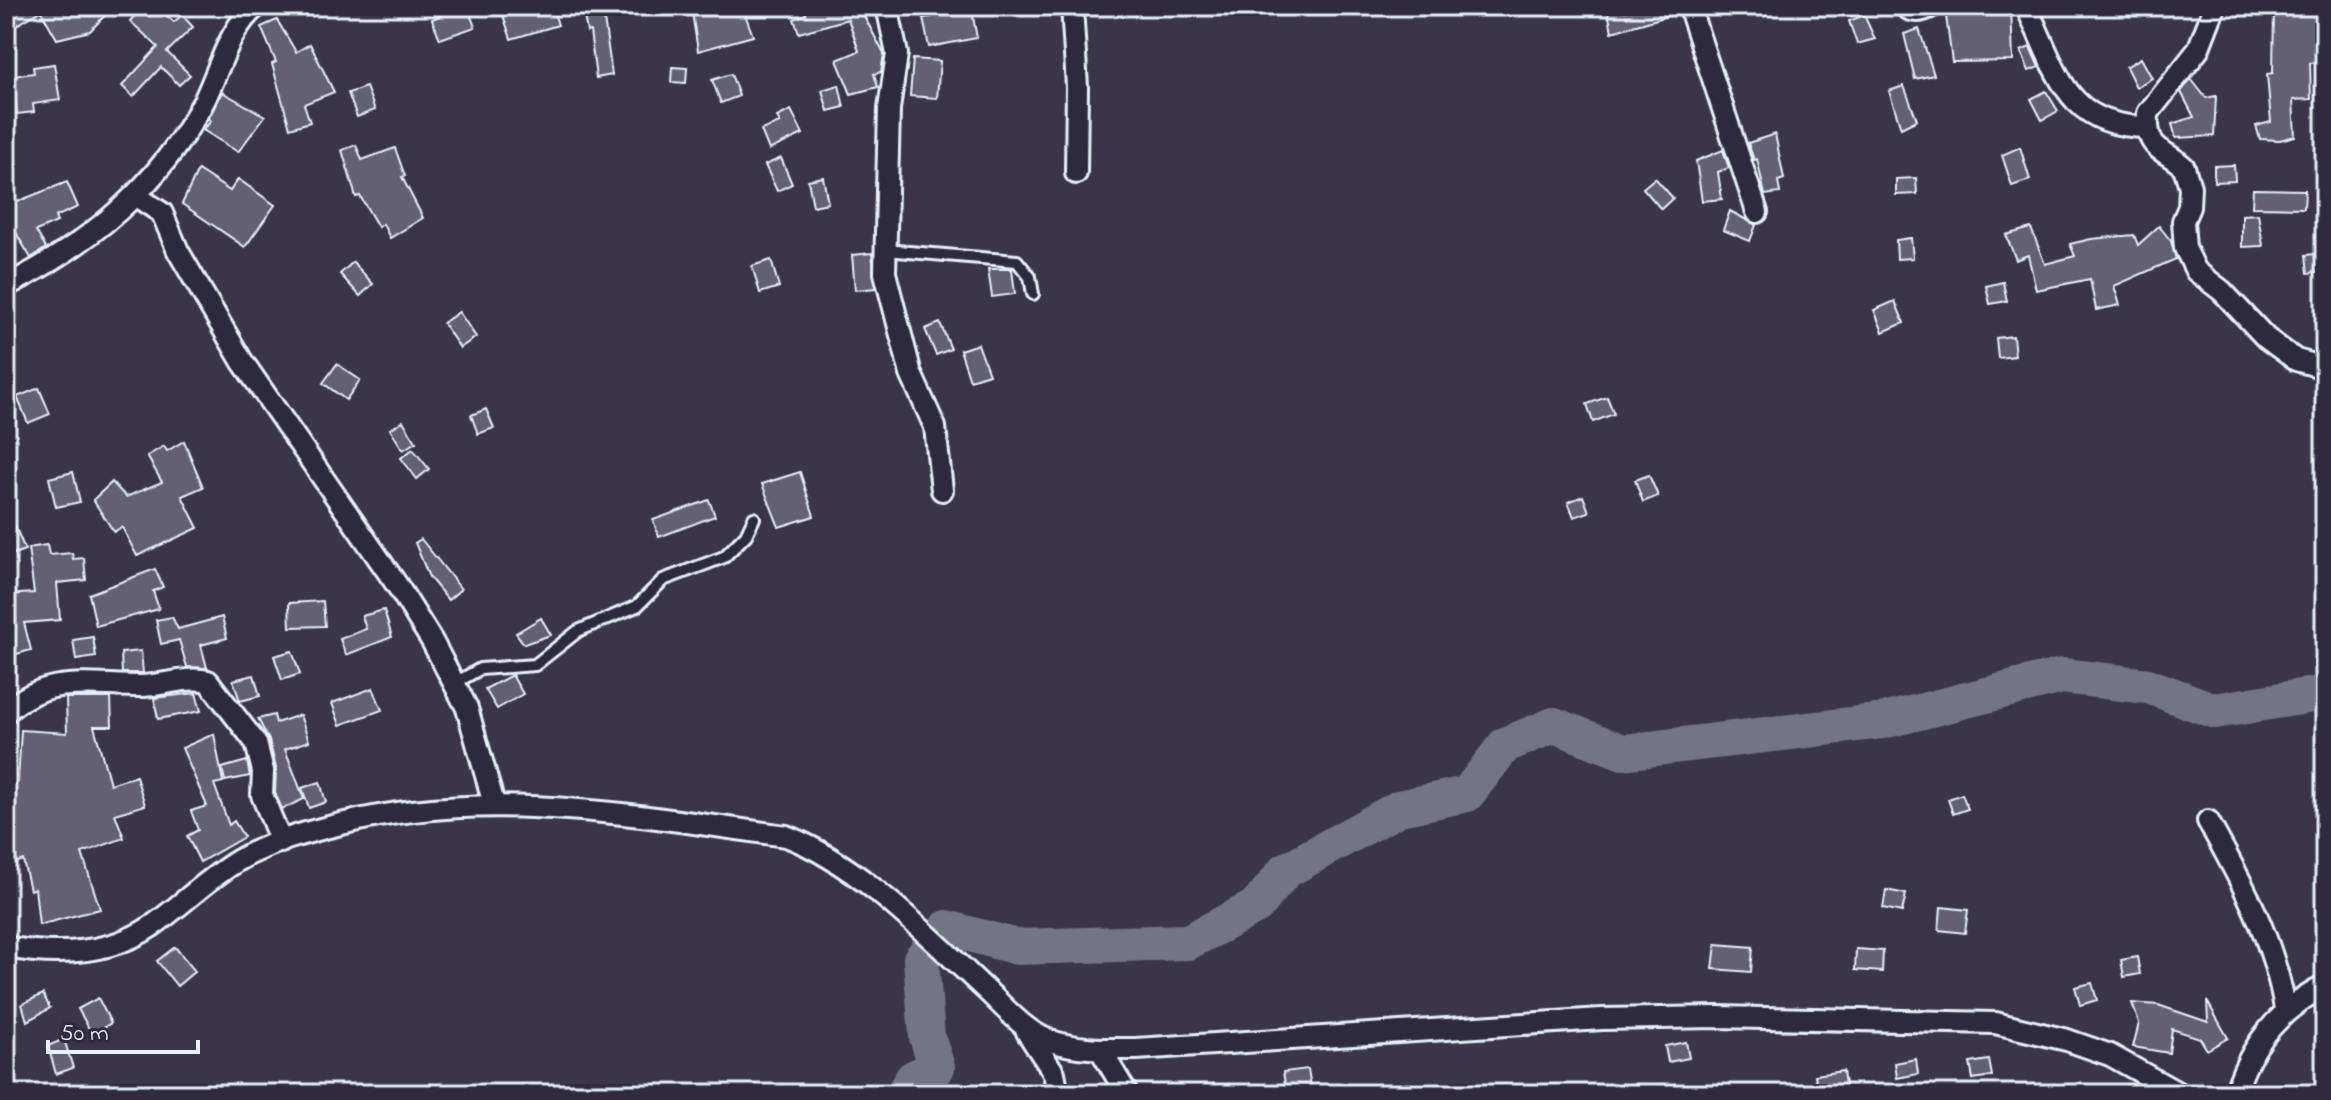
<svg xmlns="http://www.w3.org/2000/svg" width="2331" height="1100" font-family="'Indie Flower',sans-serif">
	<style>
		.lines { fill: none; stroke-linecap: round; stroke-linejoin: round }
		.river { stroke: #737482; stroke-width: 36 }
		.building { fill: #636171; stroke: #e8f1f8; stroke-width: 2 }
		.lane-casing { stroke: #e8f1f8; stroke-width: 16 }
		.street-casing { stroke: #e8f1f8; stroke-width: 26 }
		.lane { stroke: #2f2a3d; stroke-width: 10 }
		.street { stroke: #2f2a3d; stroke-width: 20 }
	</style>
	<rect width="100%" height="100%" fill="#3a3648"/>
	<filter id="ink" filterUnits="userSpaceOnUse"><feTurbulence type="fractalNoise" baseFrequency=".0125" numOctaves="2"/><feDisplacementMap in="SourceGraphic" scale="16" xChannelSelector="R" yChannelSelector="G"/><feConvolveMatrix kernelMatrix="1 2 1 2 8 2 1 2 1" color-interpolation-filters="sRGB"/></filter>
	<g filter="url(#ink)">
		<g class="lines">
			<polyline class="river" points="903,1094 913,1078 937,1067 927,1037 921,959 947,928 1017,947 1188,942 1257,906 1285,871 1399,808 1467,794 1505,745 1554,725 1623,752 1883,721 2062,676 2148,686 2215,711 2325,693"/>
		</g>
		<g class="building">
			<polygon points="6,6 114,6 90,31 57,39 41,11 6,31"/>
			<polygon points="143,6 156,6 174,22 182,15 193,27 167,52 190,75 179,85 161,67 133,97 122,86 158,47 130,21"/>
			<polygon points="467,6 475,27 440,39 432,19"/>
			<polygon points="500,6 552,6 558,25 511,39"/>
			<polygon points="691,6 742,6 753,36 698,51"/>
			<polygon points="803,6 822,6 824,11 839,6 874,6 874,9 863,14 884,54 881,72 874,74 878,87 851,94 837,60 859,51 848,19 799,33 794,19 806,14"/>
			<polygon points="927,6 971,6 977,38 929,47 923,18 931,17"/>
			<polygon points="1607,6 1624,6 1625,11 1641,6 1676,6 1678,13 1612,32"/>
			<polygon points="2011,6 2013,61 1952,62 1945,8"/>
			<polygon points="2274,9 2325,11 2325,62 2310,63 2311,99 2293,100 2295,136 2280,140 2260,139 2256,126 2271,122 2267,74 2273,73"/>
			<polygon points="603,12 612,75 596,78 590,31 587,32 584,16"/>
			<polygon points="1864,15 1875,39 1857,44 1849,21"/>
			<polygon points="277,20 296,52 310,44 334,92 304,104 310,122 290,128 272,64 276,62 261,27"/>
			<polygon points="1919,29 1934,75 1915,79 1904,34"/>
			<polygon points="2030,47 2039,67 2029,71 2021,51"/>
			<polygon points="2141,58 2152,78 2136,87 2126,67"/>
			<polygon points="913,59 940,61 937,98 910,96"/>
			<polygon points="54,64 60,100 33,104 34,112 17,114 13,76 34,73 33,67"/>
			<polygon points="672,67 687,68 686,83 671,82"/>
			<polygon points="731,74 739,96 721,103 712,80"/>
			<polygon points="2191,79 2206,98 2216,96 2214,136 2176,138 2172,124 2194,117 2181,92"/>
			<polygon points="839,85 844,107 828,111 822,90"/>
			<polygon points="1904,86 1917,120 1901,128 1889,91"/>
			<polygon points="366,87 375,110 357,117 348,93"/>
			<polygon points="2046,91 2058,111 2042,120 2031,99"/>
			<polygon points="222,92 265,116 238,152 203,130 211,121 208,119"/>
			<polygon points="791,110 803,134 769,150 761,130 780,123 777,117"/>
			<polygon points="1775,134 1784,179 1778,181 1780,193 1765,195 1757,159 1754,160 1748,143"/>
			<polygon points="356,145 362,160 395,148 405,176 402,177 423,218 390,238 383,224 378,227 360,196 356,197 342,150"/>
			<polygon points="2020,147 2030,180 2012,186 2002,155"/>
			<polygon points="1723,150 1729,168 1718,172 1722,199 1702,201 1696,161"/>
			<polygon points="781,158 792,184 777,191 765,165"/>
			<polygon points="2234,165 2235,181 2214,182 2214,166"/>
			<polygon points="198,170 230,191 238,179 275,205 245,247 182,204"/>
			<polygon points="823,177 828,203 813,206 808,180"/>
			<polygon points="1655,178 1673,198 1661,209 1643,188"/>
			<polygon points="1916,178 1917,194 1896,195 1896,179"/>
			<polygon points="67,182 78,207 55,217 57,222 36,231 46,248 31,258 13,228 6,231 6,206"/>
			<polygon points="2253,189 2305,190 2304,208 2252,207"/>
			<polygon points="1730,211 1756,225 1750,241 1723,230"/>
			<polygon points="2258,214 2263,246 2242,247 2242,215"/>
			<polygon points="2159,226 2171,241 2176,259 2114,286 2120,305 2096,310 2090,279 2036,290 2028,255 2016,260 2006,235 2031,228 2045,264 2075,256 2070,244 2091,239 2134,235 2138,245"/>
			<polygon points="1911,238 1913,258 1897,259 1896,240"/>
			<polygon points="872,253 876,288 855,290 852,255"/>
			<polygon points="2325,253 2325,271 2308,273 2306,255"/>
			<polygon points="771,260 779,287 760,293 752,266"/>
			<polygon points="353,262 373,284 360,296 340,274"/>
			<polygon points="988,269 1012,269 1015,294 992,297"/>
			<polygon points="2003,282 2007,301 1990,304 1986,286"/>
			<polygon points="1895,301 1904,323 1883,332 1874,310"/>
			<polygon points="459,312 476,337 460,348 443,323"/>
			<polygon points="940,323 951,349 936,355 925,329"/>
			<polygon points="2013,336 2015,356 1998,358 1996,338"/>
			<polygon points="978,344 989,374 970,380 960,350"/>
			<polygon points="337,364 360,380 346,400 323,383"/>
			<polygon points="39,388 50,414 28,423 17,397"/>
			<polygon points="1607,397 1614,414 1593,422 1587,404"/>
			<polygon points="486,409 494,428 478,434 471,415"/>
			<polygon points="403,421 416,442 403,450 390,429"/>
			<polygon points="184,441 203,487 182,496 198,528 137,556 122,527 114,532 93,500 112,482 126,497 162,482 147,456 164,446 167,451"/>
			<polygon points="413,449 429,469 417,479 401,458"/>
			<polygon points="73,472 80,502 56,507 49,478"/>
			<polygon points="800,472 814,516 779,527 762,484"/>
			<polygon points="1649,475 1658,496 1643,502 1635,480"/>
			<polygon points="1583,496 1589,512 1574,517 1568,502"/>
			<polygon points="709,500 715,516 659,537 653,520"/>
			<polygon points="6,504 25,550 6,557"/>
			<polygon points="421,539 461,589 448,600 429,577 415,543"/>
			<polygon points="47,545 49,555 72,553 73,559 84,558 86,580 57,583 60,620 24,623 31,650 13,655 6,595 34,593 28,548"/>
			<polygon points="155,569 163,587 153,591 159,609 96,626 89,594"/>
			<polygon points="323,601 325,626 290,627 289,603"/>
			<polygon points="384,610 392,637 346,655 340,639 366,629 362,616"/>
			<polygon points="172,617 178,629 222,617 227,638 201,645 207,668 187,667 179,640 161,644 156,620"/>
			<polygon points="541,618 551,635 524,644 516,633"/>
			<polygon points="93,637 96,657 76,660 73,640"/>
			<polygon points="141,651 143,673 122,673 121,653"/>
			<polygon points="292,651 300,674 282,680 274,656"/>
			<polygon points="254,675 260,696 240,701 233,680"/>
			<polygon points="512,675 523,694 497,709 485,689"/>
			<polygon points="373,688 382,710 340,725 332,703"/>
			<polygon points="196,693 201,711 158,719 154,698"/>
			<polygon points="66,698 111,698 112,726 94,726 110,784 136,776 145,805 115,814 124,838 82,853 100,909 39,925 35,888 30,890 23,860 6,867 6,791 18,782 21,730 67,733"/>
			<polygon points="274,715 276,723 300,715 309,741 285,749 304,799 282,809 275,793 276,768 269,740 258,719"/>
			<polygon points="214,734 223,782 214,784 229,825 234,821 244,837 200,862 187,836 198,830 191,811 207,806 182,748"/>
			<polygon points="247,761 250,776 225,781 222,768"/>
			<polygon points="320,782 326,802 309,808 302,788"/>
			<polygon points="1962,794 1968,809 1953,814 1948,799"/>
			<polygon points="1886,890 1906,894 1902,912 1883,908"/>
			<polygon points="1941,907 1968,910 1965,933 1939,930"/>
			<polygon points="1716,944 1753,947 1751,972 1713,969"/>
			<polygon points="175,947 195,971 177,986 157,961"/>
			<polygon points="1856,949 1883,951 1882,972 1855,970"/>
			<polygon points="2137,957 2140,974 2124,977 2121,960"/>
			<polygon points="2092,983 2097,1000 2080,1005 2075,987"/>
			<polygon points="43,994 50,1008 27,1021 22,1004"/>
			<polygon points="98,998 111,1023 92,1034 78,1009"/>
			<polygon points="2207,1001 2228,1038 2207,1050 2200,1038 2172,1029 2169,1053 2133,1047 2139,1023 2132,1003 2158,1005 2208,1022"/>
			<polygon points="64,1039 73,1068 56,1074 48,1046"/>
			<polygon points="1686,1042 1689,1058 1668,1062 1665,1046"/>
			<polygon points="1916,1059 1918,1074 1897,1078 1895,1063"/>
			<polygon points="1989,1060 1992,1076 1973,1079 1970,1063"/>
			<polygon points="1308,1069 1311,1087 1286,1090 1283,1072"/>
			<polygon points="1843,1071 1846,1092 1818,1094 1815,1075"/>
		</g>
		<g class="lines">
			<defs>
				<g id="lane">
					<polyline points="885,250 1017,261 1030,277 1033,294"/>
					<polyline points="455,683 480,669 535,665 578,631 637,606 663,580 724,557 746,535 754,518"/>
				</g>
				<g id="street">
					<polyline points="887,6 897,54 889,109 885,273 911,374 935,427 942,490"/>
					<polyline points="1072,6 1077,87 1076,173"/>
					<polyline points="1689,6 1757,212"/>
					<path d="M1904 6C1913 13 1922 12 1932 6"/>
					<path d="M2026 6C2057 70 2065 127 2147 127"/>
					<path d="M2215 6 2198 50 2148 113C2146 151 2160 146 2184 167L2190 187 2189 207 2183 221 2185 248 2196 271 2222 291 2266 338 2296 360 2325 368"/>
					<polyline points="136,196 162,213 178,251 242,361 397,585 432,641 467,708 494,804"/>
					<path d="M6 286C92 242 158 187 204 101 219 71 229 27 257 6"/>
					<path d="M6 712C47 674 89 686 140 686 162 686 186 676 208 681L256 743 263 771 262 795 281 842"/>
					<path d="M2208 821C2242 882 2274 940 2285 1009"/>
					<path d="M6 947C55 956 109 955 152 926 182 905 207 879 239 860 270 842 307 832 341 824 488 787 639 816 786 836 858 863 928 936 984 988 1005 1007 1023 1031 1051 1041 1078 1050 1107 1049 1136 1049L1602 1019 1717 1017 1995 1023 2067 1040 2110 1055 2180 1094"/>
					<polyline points="1027,1032 1054,1073 1058,1094"/>
					<polyline points="1100,1049 1127,1094"/>
					<path d="M2235 1094C2250 1045 2279 1009 2325 986"/>
				</g>
			</defs>
			<use href="#lane" class="lane-casing"/>
			<use href="#street" class="street-casing"/>
			<use href="#lane" class="lane"/>
			<use href="#street" class="street"/>
		</g>
	</g>
	<rect width="2331" height="1100" fill="none" stroke="#2f2a3d" stroke-width="32"/>
	<rect x="16" y="16" width="2299" height="1068" fill="none" stroke="#e8f1f8" stroke-width="3" filter="url(#ink)"/>
	<path d="M48 1040v12h150v-12" fill="none" stroke="#e8f1f8" stroke-width="4"/>
	<text x="60" y="1040" font-size="24" fill="#e8f1f8" stroke="#2f2a3d" stroke-width="6" paint-order="stroke">50 m</text>
</svg>
